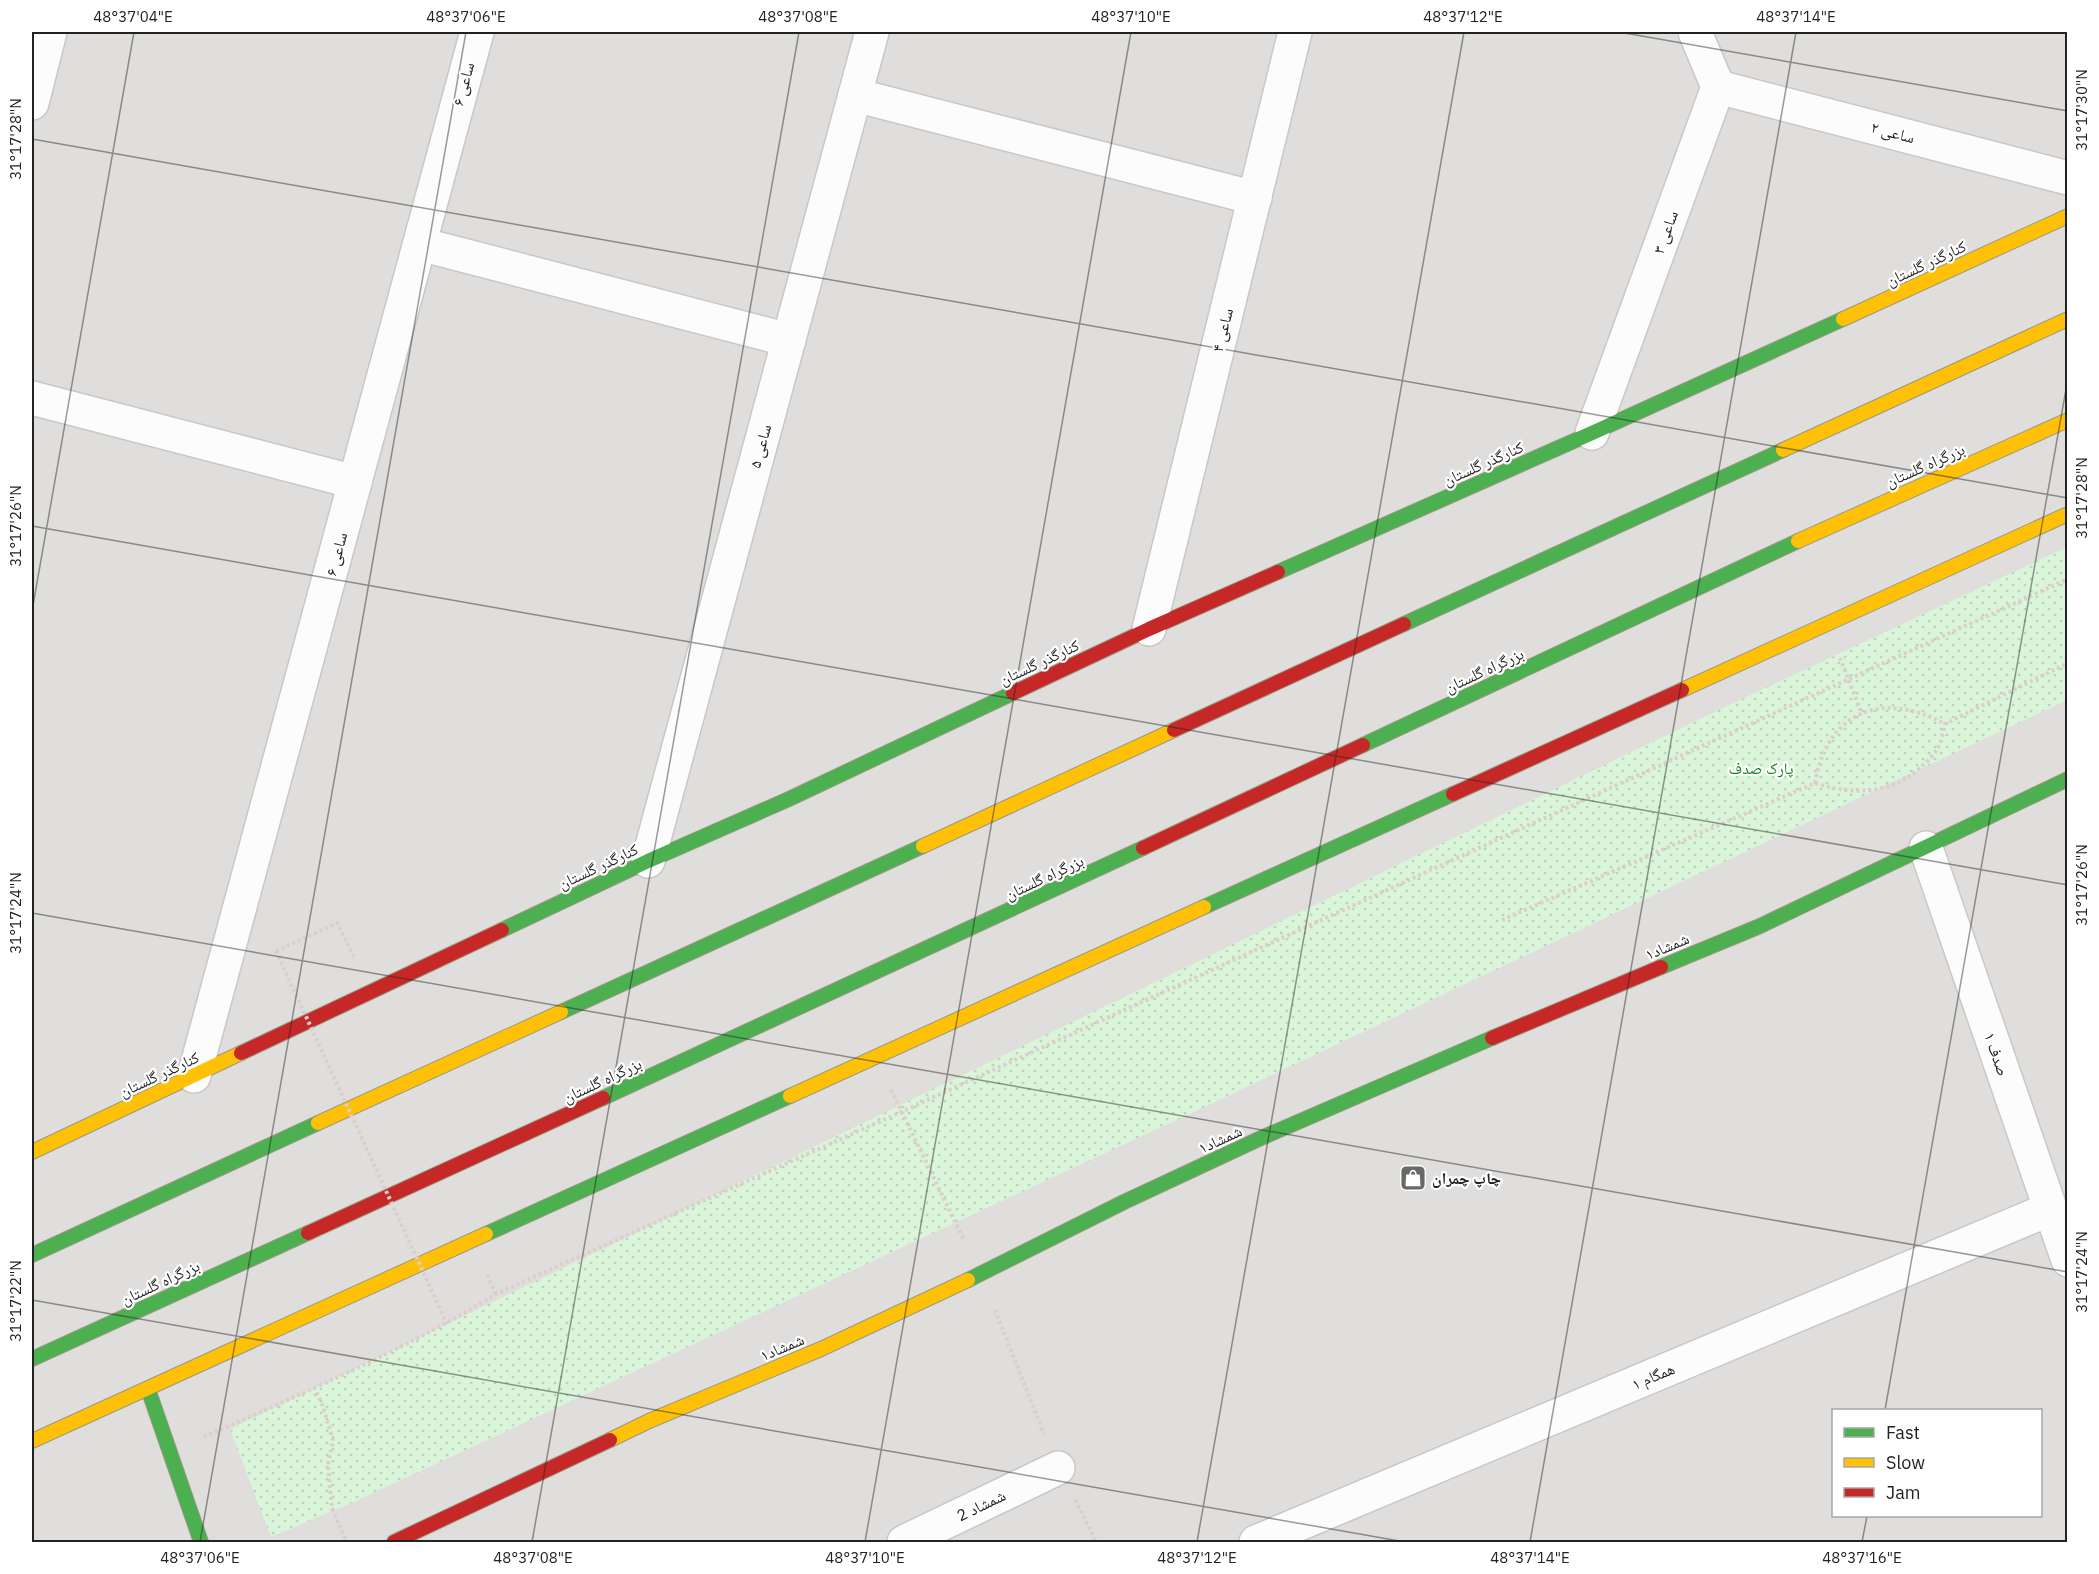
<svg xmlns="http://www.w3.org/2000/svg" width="2099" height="1574" font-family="'IBM Plex Sans','Noto Naskh Arabic',sans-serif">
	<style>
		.residential { fill: #dfdedc; fill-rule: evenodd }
		.park { fill: url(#park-dots) }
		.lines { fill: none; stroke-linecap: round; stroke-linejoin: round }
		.street-casing { stroke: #c9c8c7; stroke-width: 36 }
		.fast-casing { stroke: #999a82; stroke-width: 16 }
		.slow-casing { stroke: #999a82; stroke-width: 16 }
		.jam-casing { stroke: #999a82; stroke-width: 16 }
		.path { stroke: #dccecd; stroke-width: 4; stroke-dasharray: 3 3; stroke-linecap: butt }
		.street { stroke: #fdfcfc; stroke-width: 33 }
		.fast { stroke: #4caf50; stroke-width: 14 }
		.slow { stroke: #ffc107; stroke-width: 14 }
		.jam { stroke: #c62828; stroke-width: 14 }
		.path-bridge { stroke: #dccecd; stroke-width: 4; stroke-dasharray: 3 3; stroke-linecap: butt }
		.ticks { fill: none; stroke: #222; stroke-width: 1.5; stroke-opacity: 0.45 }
		.labels { text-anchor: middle; stroke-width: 4.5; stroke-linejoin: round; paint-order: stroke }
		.street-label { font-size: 16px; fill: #222; stroke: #fff }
		.park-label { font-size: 16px; fill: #0c8416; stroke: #fff }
		.poi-label { font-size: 16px; font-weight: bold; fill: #222; stroke: #fff; text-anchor: start }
		.neatline { fill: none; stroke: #222; stroke-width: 2 }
		.ticks-label { font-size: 15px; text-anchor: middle; fill: #222 }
	</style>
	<defs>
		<pattern id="park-dots" width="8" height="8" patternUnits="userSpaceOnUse" patternTransform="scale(1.5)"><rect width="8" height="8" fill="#daf5da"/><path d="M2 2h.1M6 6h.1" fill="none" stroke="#bbd2bb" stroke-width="1.8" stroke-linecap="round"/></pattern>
	</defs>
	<rect width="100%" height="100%" fill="#f0eeeb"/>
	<path class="residential" d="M32 32H2067V1542H32ZM1834 1410H2040V1516H1834Z"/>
	<polygon class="park" points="2067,547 2067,700 1183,1117 358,1500 271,1537 230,1429 1706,716"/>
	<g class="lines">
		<defs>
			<g id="street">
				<polyline points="1718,87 2068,178"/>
				<polyline points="855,95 1255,198"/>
				<polyline points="32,103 50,32"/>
				<polyline points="420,244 789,340"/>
				<polyline points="32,398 355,482"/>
				<polyline points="1592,433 1718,87 1695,32"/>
				<polyline points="1149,629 1295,32"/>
				<polyline points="1926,848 2068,1260"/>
				<polyline points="648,861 872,32"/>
				<polyline points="194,1076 477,32"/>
				<polyline points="904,1542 1058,1468"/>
				<polyline points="1256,1542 2050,1209"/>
			</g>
			<g id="fast">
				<polyline points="1278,572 1592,433 1843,319"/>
				<polyline points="1404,624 1783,450"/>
				<polyline points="1363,745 1798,541"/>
				<polyline points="1204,907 1453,794"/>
				<polyline points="502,930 648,861 789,799 1013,693"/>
				<polyline points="1661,967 1760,926 2068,779"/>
				<polyline points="561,1012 923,846"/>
				<polyline points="603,1098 1143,848"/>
				<polyline points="486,1234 790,1096"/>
				<polyline points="32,1255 318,1123"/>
				<polyline points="968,1280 1124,1202 1261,1138 1492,1038"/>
				<polyline points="32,1359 308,1233"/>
				<polyline points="148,1389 201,1542"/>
			</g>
			<g id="slow">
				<polyline points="1843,319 2068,216"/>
				<polyline points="1783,450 2068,319"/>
				<polyline points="1798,541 2068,420"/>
				<polyline points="1682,690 2068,514"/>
				<polyline points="923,846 1174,730"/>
				<polyline points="790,1096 1204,907"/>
				<polyline points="318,1123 561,1012"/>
				<polyline points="32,1152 241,1053"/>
				<polyline points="610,1440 649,1421 821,1349 968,1280"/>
				<polyline points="32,1441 486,1234"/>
			</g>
			<g id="jam">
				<polyline points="1013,693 1149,629 1278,572"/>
				<polyline points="1174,730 1404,624"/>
				<polyline points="1453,794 1682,690"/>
				<polyline points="1143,848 1363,745"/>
				<polyline points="1492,1038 1661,967"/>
				<polyline points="241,1053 502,930"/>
				<polyline points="308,1233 603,1098"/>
				<polyline points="394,1542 610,1440"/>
			</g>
		</defs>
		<use href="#street" class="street-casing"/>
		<use href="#fast" class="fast-casing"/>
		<use href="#slow" class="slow-casing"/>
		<use href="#jam" class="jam-casing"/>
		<g class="path">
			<polyline points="1840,658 1862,714"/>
			<path d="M1815 783C1827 711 1883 690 1945 724"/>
			<path d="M1502 920 1815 783C1852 795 1889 795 1920 768 1927 762 1935 754 1939 746 1942 740 1943 731 1945 724L2068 663"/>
			<polyline points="276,951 337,923 355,959"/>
			<polyline points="891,1090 964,1240"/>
			<polyline points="487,1275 496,1294"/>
			<polyline points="995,1310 1044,1434"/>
			<polyline points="314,1387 322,1404 333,1440 328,1464 332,1509 347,1542"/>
			<path d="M204 1437C303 1393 403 1351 496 1294L901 1112 2068 579"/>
			<polyline points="1075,1500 1096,1542"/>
		</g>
		<use href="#street" class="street"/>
		<use href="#fast" class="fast"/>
		<use href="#slow" class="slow"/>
		<use href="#jam" class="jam"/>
		<polyline class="path-bridge" points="276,951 447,1324"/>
	</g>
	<path class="ticks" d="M1619 32 2068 111M32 139 2068 498M32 526 2068 885M32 611 134 32M32 913 2068 1272M32 1300 1405 1542M1885 1410 2068 378M200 1542 466 32M532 1542 799 32M865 1542 1131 32M1197 1542 1464 32M1530 1542 1796 32M1862 1542 1867 1516"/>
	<defs>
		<symbol id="shop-square" viewBox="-11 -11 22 22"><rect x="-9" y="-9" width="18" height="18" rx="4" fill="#6a6968" stroke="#fff"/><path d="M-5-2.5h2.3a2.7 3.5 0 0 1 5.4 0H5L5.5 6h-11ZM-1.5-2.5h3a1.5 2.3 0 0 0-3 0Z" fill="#fff"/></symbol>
	</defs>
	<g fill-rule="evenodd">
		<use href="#shop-square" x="1398" y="1163" width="30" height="30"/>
	</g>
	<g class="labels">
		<g class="street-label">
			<text transform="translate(463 84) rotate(-75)" y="6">ساعی ۶</text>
			<text transform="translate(1893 132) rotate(15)" y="6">ساعی ۲</text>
			<text transform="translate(1665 232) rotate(-70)" y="6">ساعی ۳</text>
			<text transform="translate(1926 263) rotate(-25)" y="6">کنارگذر گلستان</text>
			<text transform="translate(1222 330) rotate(-76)" y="6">ساعی ۴</text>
			<text transform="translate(760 446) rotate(-75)" y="6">ساعی ۵</text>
			<text transform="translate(1483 463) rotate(-24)" y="6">کنارگذر گلستان</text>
			<text transform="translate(1925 465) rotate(-24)" y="6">بزرگراه گلستان</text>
			<text transform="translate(336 554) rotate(-75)" y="6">ساعی ۶</text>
			<text transform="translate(1039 662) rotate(-25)" y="6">کنارگذر گلستان</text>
			<text transform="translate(1484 670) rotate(-25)" y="6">بزرگراه گلستان</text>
			<text transform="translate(598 866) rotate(-25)" y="6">کنارگذر گلستان</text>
			<text transform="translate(1044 877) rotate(-25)" y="6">بزرگراه گلستان</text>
			<text transform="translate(1667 946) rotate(-23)" y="6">شمشاد۱</text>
			<text transform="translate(1997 1054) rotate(71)" y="6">صدف ۱</text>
			<text transform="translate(159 1074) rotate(-25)" y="6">کنارگذر گلستان</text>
			<text transform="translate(602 1080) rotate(-25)" y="6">بزرگراه گلستان</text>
			<text transform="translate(1220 1139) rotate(-25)" y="6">شمشاد۱</text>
			<text transform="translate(160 1282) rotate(-25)" y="6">بزرگراه گلستان</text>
			<text transform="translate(782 1347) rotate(-23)" y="6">شمشاد۱</text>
			<text transform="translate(1653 1376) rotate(-23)" y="6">همگام ۱</text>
			<text transform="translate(981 1505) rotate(-26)" y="6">شمشاد 2</text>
		</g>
		<g class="park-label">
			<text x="1761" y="774">پارک صدف</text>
		</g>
		<g class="poi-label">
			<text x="1432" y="1184">چاپ چمران</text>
		</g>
	</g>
	<rect width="2099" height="1574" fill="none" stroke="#ffffff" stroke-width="66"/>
	<rect x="1832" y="1409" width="210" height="108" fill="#ffffff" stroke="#a7a7a7" stroke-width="1.5"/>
	<rect x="1844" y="1428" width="30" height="9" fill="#4caf50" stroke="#a7a7a7" stroke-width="1.5"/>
	<text x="1886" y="1439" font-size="18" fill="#222222">Fast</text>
	<rect x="1844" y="1458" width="30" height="9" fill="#ffc107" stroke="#a7a7a7" stroke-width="1.5"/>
	<text x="1886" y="1469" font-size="18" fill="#222222">Slow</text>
	<rect x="1844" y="1488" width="30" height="9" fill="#c62828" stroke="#a7a7a7" stroke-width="1.5"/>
	<text x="1886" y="1499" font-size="18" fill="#222222">Jam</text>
	<rect x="33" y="33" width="2033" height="1508" class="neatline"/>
	<g class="ticks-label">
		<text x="133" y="22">48°37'04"E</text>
		<text x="466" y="22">48°37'06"E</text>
		<text x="798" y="22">48°37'08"E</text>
		<text x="1131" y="22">48°37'10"E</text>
		<text x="1463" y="22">48°37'12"E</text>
		<text x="1796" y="22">48°37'14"E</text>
		<text transform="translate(2082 110) rotate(-90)" y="5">31°17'30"N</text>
		<text transform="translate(16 139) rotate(-90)" y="5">31°17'28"N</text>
		<text transform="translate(2082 498) rotate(-90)" y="5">31°17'28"N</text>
		<text transform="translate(16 526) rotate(-90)" y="5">31°17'26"N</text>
		<text transform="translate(2082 885) rotate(-90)" y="5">31°17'26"N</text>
		<text transform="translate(16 913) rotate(-90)" y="5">31°17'24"N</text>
		<text transform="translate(2082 1272) rotate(-90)" y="5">31°17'24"N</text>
		<text transform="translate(16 1301) rotate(-90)" y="5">31°17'22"N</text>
		<text x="200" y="1563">48°37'06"E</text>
		<text x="533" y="1563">48°37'08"E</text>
		<text x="865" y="1563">48°37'10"E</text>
		<text x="1197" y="1563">48°37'12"E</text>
		<text x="1530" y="1563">48°37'14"E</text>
		<text x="1862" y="1563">48°37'16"E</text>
	</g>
</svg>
